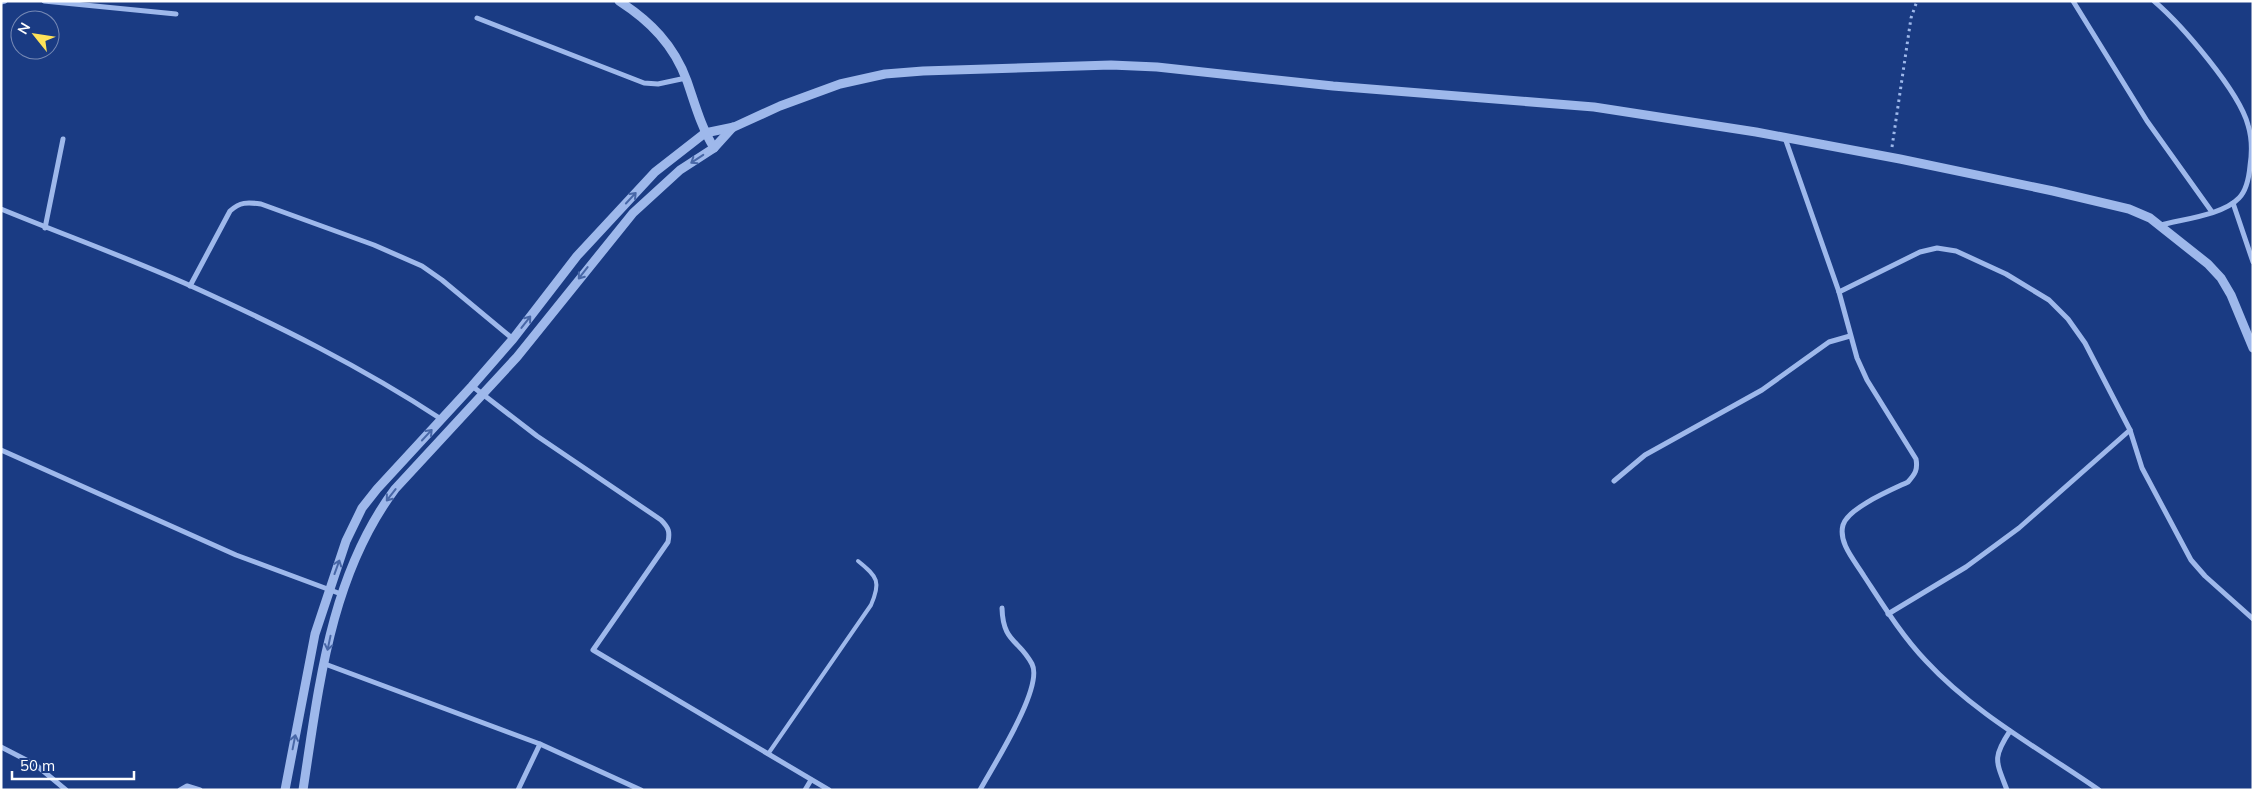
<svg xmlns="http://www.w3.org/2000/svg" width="2254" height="791" font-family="Mulish,sans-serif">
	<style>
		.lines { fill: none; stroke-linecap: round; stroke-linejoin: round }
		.path { stroke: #9eb8eb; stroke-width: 3; stroke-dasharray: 2.5 4; stroke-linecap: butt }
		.service { stroke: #9eb8eb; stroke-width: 4 }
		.minor { stroke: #9eb8eb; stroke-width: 5 }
		.tertiary { stroke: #9eb8eb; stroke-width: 9 }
		.oneway { stroke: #4867a7 }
	</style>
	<rect width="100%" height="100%" fill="#1a3b83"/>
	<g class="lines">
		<polyline class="path" points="1892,147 1911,18 1917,1"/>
		<path class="service" d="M768 754 871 605C881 582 878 577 858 561"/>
		<g class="minor">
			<polyline points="44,1 176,14"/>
			<polyline points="2073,1 2147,121 2212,212"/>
			<path d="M2154 1C2181 24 2239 91 2248 125 2252 138 2252 153 2250 166 2249 177 2247 190 2239 198 2223 215 2183 219 2161 225"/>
			<polyline points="1,2 5,1"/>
			<polyline points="477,18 644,83 658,84 686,78"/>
			<path d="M1785 138 1839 292 1857 358 1867 380 1916 459C1918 470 1915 474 1908 482 1891 490 1848 508 1843 525 1838 543 1855 561 1864 576 1883 605 1902 636 1926 661 1975 714 2040 749 2099 790"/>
			<polyline points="2233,203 2253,262"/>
			<path d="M1 209C64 235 129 258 191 286 277 325 362 367 441 419"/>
			<polyline points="45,228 63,139"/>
			<path d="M190 286 230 211C240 202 247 202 261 204L374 245 422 266 442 280 513 339"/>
			<polyline points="1839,292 1920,252 1937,248 1956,251 2006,274 2049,300 2068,319 2085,343 2130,430 2142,468 2191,560 2205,576 2253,619"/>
			<path d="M472 386 537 436 661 520C669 528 670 532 668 542L593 650 829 790"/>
			<polyline points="1,450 236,555 341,594"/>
			<polyline points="1614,481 1645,455 1762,390 1829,342 1850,336"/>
			<polyline points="1888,614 1966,567 2019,528 2130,430"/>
			<polyline points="325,664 540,744 641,790"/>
			<polyline points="1,747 36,765 66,790"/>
			<polyline points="180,790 187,786 200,790"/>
			<polyline points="518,790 540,744"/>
			<polyline points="805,790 811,780"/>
			<path d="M980 790C993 766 1044 687 1032 664 1019 639 1003 643 1002 608"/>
			<path d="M2007 790C1996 761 1992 758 2010 731"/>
		</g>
		<g class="tertiary">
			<path d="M619 1C650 21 674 45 687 81 695 104 701 127 714 148"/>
			<polyline points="285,790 315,634 346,541 362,508 377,489 472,386 513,339 577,256 655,172 705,133 734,127 780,106 840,84 885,74 923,71 1111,65 1157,67 1333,86 1594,107 1756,132 1900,159 2053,191 2129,209 2150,218 2208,264 2221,278 2231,295 2253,348"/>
			<path d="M303 790C319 686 330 576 395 489L517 357 633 213 680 170 714 148 733 127"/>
		</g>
	</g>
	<defs><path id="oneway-shaft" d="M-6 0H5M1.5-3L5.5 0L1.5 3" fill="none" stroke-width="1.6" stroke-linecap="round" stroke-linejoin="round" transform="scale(1.25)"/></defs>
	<g class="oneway">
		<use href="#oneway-shaft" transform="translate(697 159) rotate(147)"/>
		<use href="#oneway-shaft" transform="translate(631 198) rotate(-47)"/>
		<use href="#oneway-shaft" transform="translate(583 273) rotate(128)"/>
		<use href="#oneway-shaft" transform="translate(526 322) rotate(-52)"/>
		<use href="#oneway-shaft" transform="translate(427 435) rotate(-47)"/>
		<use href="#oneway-shaft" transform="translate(391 495) rotate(128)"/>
		<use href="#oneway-shaft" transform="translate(337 567) rotate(-70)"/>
		<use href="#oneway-shaft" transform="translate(329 643) rotate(102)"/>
		<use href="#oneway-shaft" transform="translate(294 742) rotate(-79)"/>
	</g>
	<rect width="2254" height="791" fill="none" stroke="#ffffff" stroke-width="5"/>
	<g transform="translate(35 35) rotate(300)"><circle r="24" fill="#1a3b83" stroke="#7689b5"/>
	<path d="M0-4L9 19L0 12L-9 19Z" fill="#fee259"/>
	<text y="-8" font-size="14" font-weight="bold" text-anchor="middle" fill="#ffffff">N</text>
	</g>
	<path d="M12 771v8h122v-8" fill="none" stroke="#ffffff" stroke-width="2.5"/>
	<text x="20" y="771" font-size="15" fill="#ffffff" stroke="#1a3b83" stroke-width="4" paint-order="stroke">50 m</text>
</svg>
